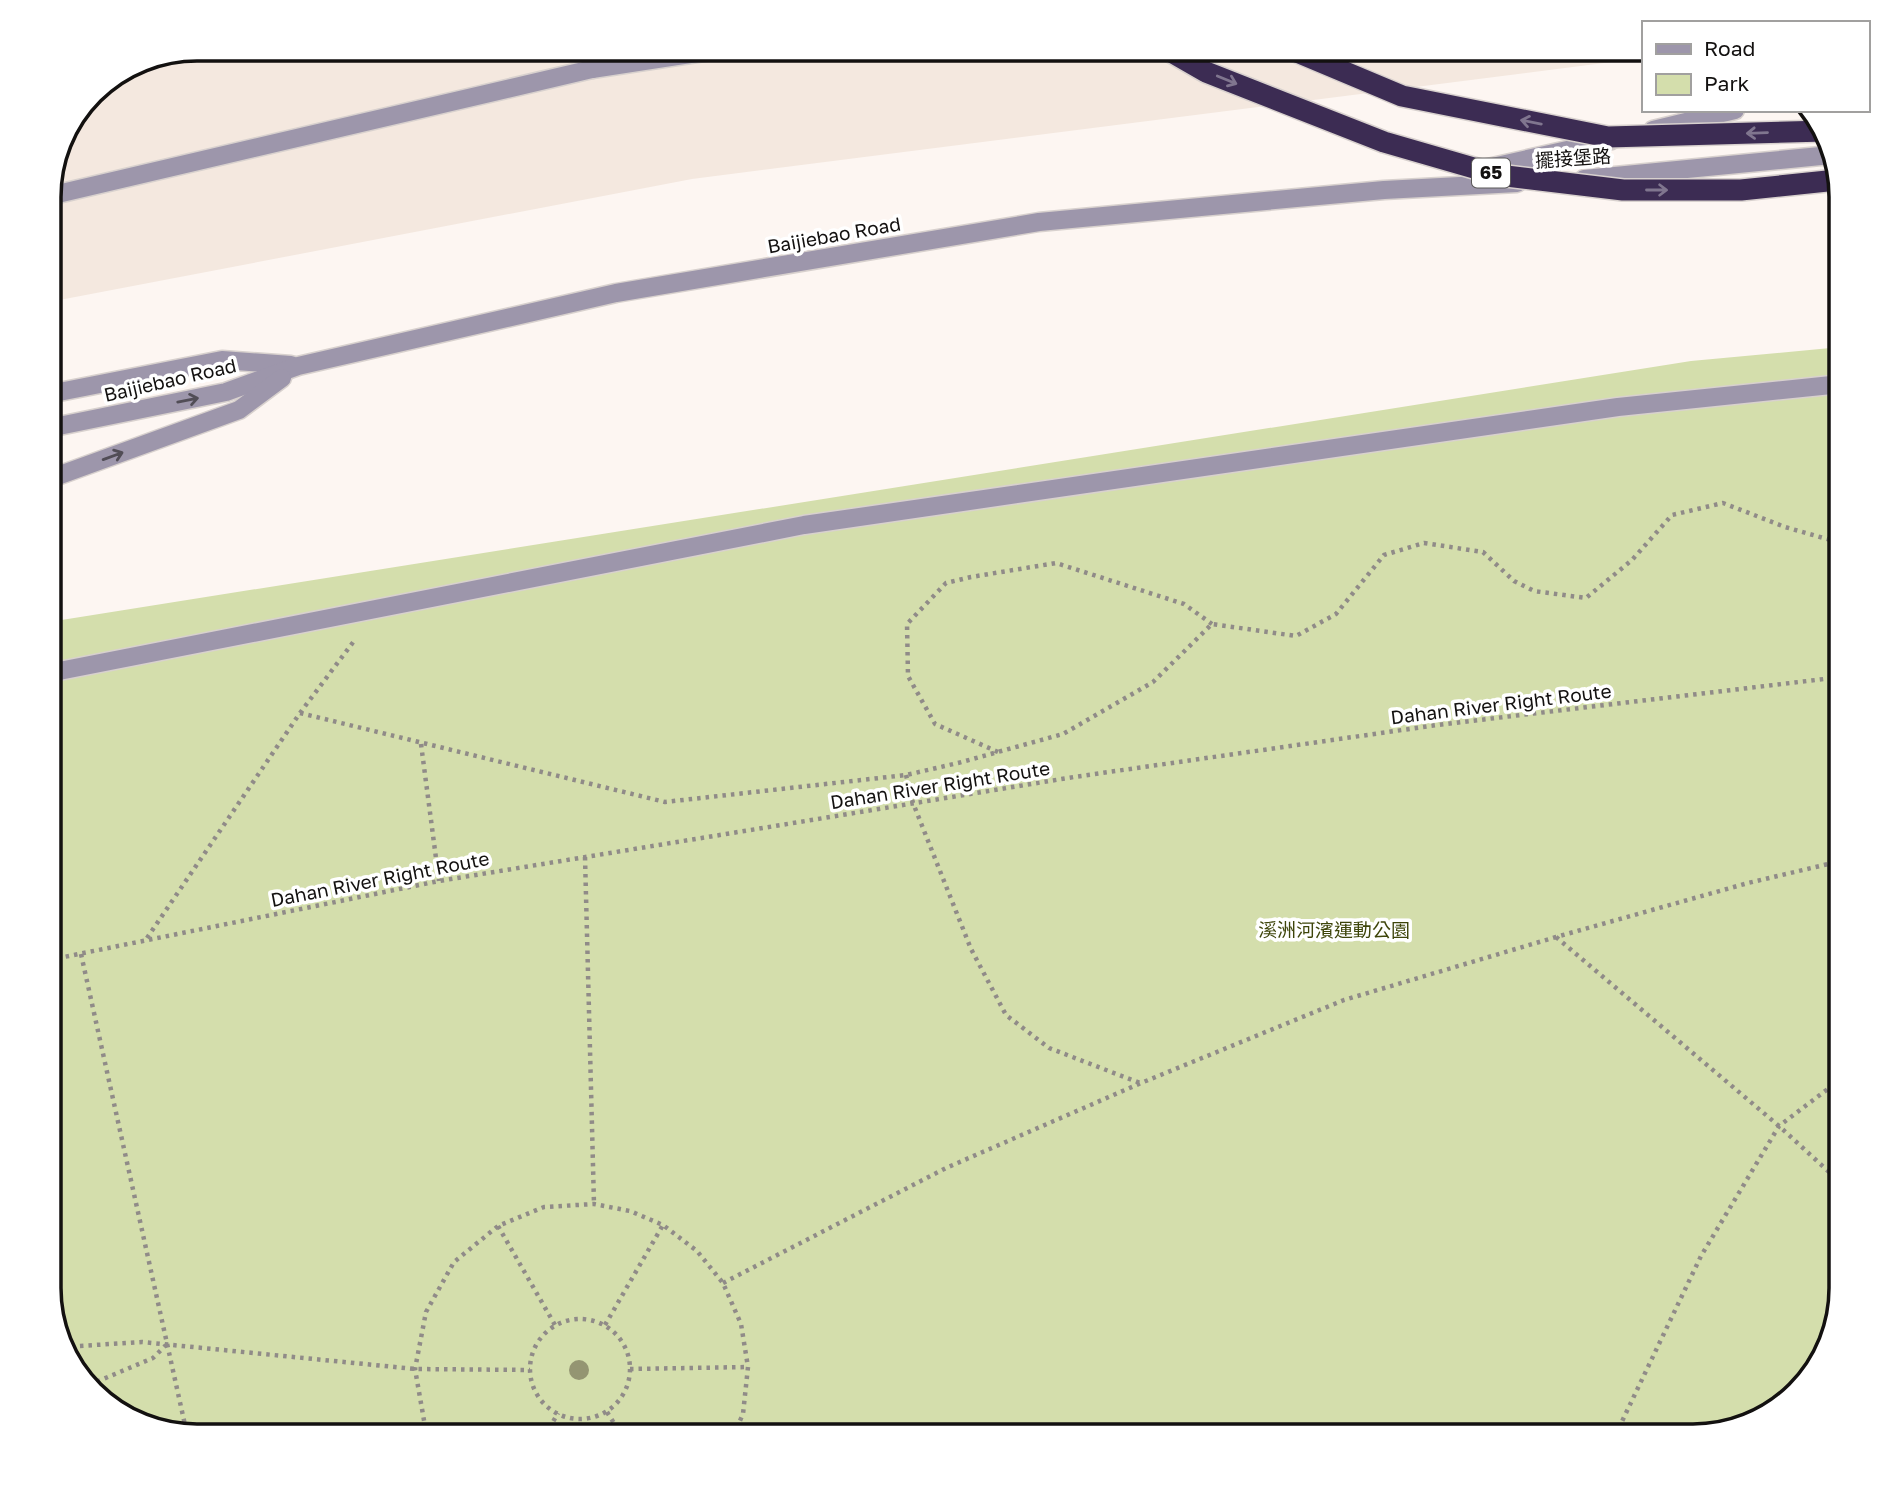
<svg xmlns="http://www.w3.org/2000/svg" width="1890" height="1485" font-family="'Golos Text','Noto Sans TC',sans-serif">
	<style>
		.built { fill: #f4e8df }
		.green { fill: #d4deac }
		.lines { fill: none; stroke-linecap: round; stroke-linejoin: round }
		.minor-casing { stroke: #d8d1ce; stroke-width: 21 }
		.path { stroke: #908b88; stroke-width: 4.5; stroke-dasharray: 3.5 5; stroke-linecap: butt }
		.minor { stroke: #9d96ab; stroke-width: 18 }
		.highway-bridge-casing { stroke: #d8d1ce; stroke-width: 24; stroke-linecap: butt }
		.highway-bridge { stroke: #3c2c53; stroke-width: 21 }
		.tree { fill: #949572 }
		.oneway { stroke: #80768f }
		.oneway2 { stroke: #514d56 }
		.labels { text-anchor: middle; stroke-width: 7; stroke-linejoin: round; paint-order: stroke }
		.shield { fill: #fff; stroke: #5a5858; stroke-width: 2 }
		.shield-label { font-size: 18px; font-weight: bold; fill: #131110 }
		.street-label { font-size: 19px; fill: #131110; stroke: #fff }
		.park-label { font-size: 19px; fill: #3e450a; stroke: #fff }
		.rim { fill: none; stroke: #131110; stroke-width: 3.5 }
	</style>
	<rect width="100%" height="100%" fill="#fdf6f2"/>
	<polygon class="built" points="197,49 1643,49 1643,58 692,179 49,302 49,187 64,131 99,86 141,60"/>
	<polygon class="green" points="1841,347 1841,1288 1833,1336 1804,1385 1758,1421 1692,1436 197,1436 141,1425 100,1399 65,1354 49,1297 49,622 1691,361"/>
	<g class="lines">
		<defs>
			<g id="minor">
				<polyline points="589,49 592,69"/>
				<polyline points="1653,130 1735,110"/>
				<polyline points="1479,170 1612,140"/>
				<polyline points="1584,179 1831,155"/>
				<polyline points="49,196 592,69 723,49"/>
				<polyline points="49,394 222,360 291,365"/>
				<polyline points="49,428 226,392 298,366 616,293 1039,222 1384,190 1517,183"/>
				<polyline points="49,479 239,410 282,378"/>
				<polyline points="49,673 804,525 1618,407 1841,384"/>
			</g>
		</defs>
		<use href="#minor" class="minor-casing"/>
		<g class="path">
			<polyline points="300,713 665,802 906,775 958,763 1063,734 1153,682 1212,624 1296,636 1336,614 1384,555 1424,543 1483,552 1514,581 1534,591 1586,598 1632,560 1672,515 1723,503 1785,527 1841,543"/>
			<polyline points="421,744 439,881"/>
			<polyline points="998,752 935,724 908,676 907,624 946,583 971,577 1056,563 1184,604 1212,624"/>
			<polyline points="906,775 913,803 971,949 1006,1015 1049,1048 1140,1083"/>
			<polyline points="585,857 594,1204"/>
			<polyline points="1556,937 1779,1126 1841,1183"/>
			<polyline points="147,938 300,713 354,641"/>
			<polyline points="81,954 187,1434"/>
			<polyline points="49,960 439,881 1074,777 1437,725 1841,677"/>
			<polyline points="498,1226 555,1325"/>
			<polyline points="723,1283 946,1168 1141,1083 1344,1000 1556,937 1748,883 1841,861"/>
			<circle cx="580" cy="1369" r="50"/>
			<polyline points="605,1325 663,1225"/>
			<polyline points="63,1347 142,1342 415,1369 530,1370"/>
			<polyline points="630,1369 748,1367"/>
			<polyline points="89,1385 153,1358 166,1345"/>
			<polyline points="607,1412 622,1436"/>
			<polyline points="431,1436 425,1426 415,1369 426,1312 454,1262 498,1226 544,1207 594,1204 630,1211 663,1225 697,1251 723,1283 741,1324 748,1367 743,1414 733,1436"/>
			<polyline points="545,1436 558,1413"/>
			<polyline points="1615,1436 1701,1256 1779,1126 1841,1079"/>
		</g>
		<use href="#minor" class="minor"/>
		<defs>
			<g id="highway-bridge">
				<polyline points="1166,49 1206,72 1384,142 1498,175 1623,190 1741,190 1837,180"/>
				<polyline points="1290,49 1402,96 1608,137 1825,131"/>
			</g>
		</defs>
		<use href="#highway-bridge" class="highway-bridge-casing"/>
		<use href="#highway-bridge" class="highway-bridge"/>
	</g>
	<circle class="tree" cx="579" cy="1370" r="10"/>
	<defs><path id="oneway-shaft" d="M-6 0H5M1.5-3L5.5 0L1.5 3" fill="none" stroke-width="1.6" stroke-linecap="round" stroke-linejoin="round" transform="scale(1.75)"/></defs>
	<g class="oneway">
		<use href="#oneway-shaft" transform="translate(1227 80) rotate(22)"/>
		<use href="#oneway-shaft" transform="translate(1531 122) rotate(-169)"/>
		<use href="#oneway-shaft" transform="translate(1757 133) rotate(178)"/>
		<use href="#oneway-shaft" transform="translate(1657 190)"/>
	</g>
	<g class="oneway2">
		<use href="#oneway-shaft" transform="translate(188 400) rotate(-11)"/>
		<use href="#oneway-shaft" transform="translate(113 456) rotate(-20)"/>
	</g>
	<g class="labels">
		<rect class="shield" x="1472" y="158.5" width="38" height="29" rx="5"/>
		<g class="shield-label">
			<text x="1491" y="179">65</text>
		</g>
		<g class="street-label">
			<text transform="translate(1573 158) rotate(-4)" y="7">擺接堡路</text>
			<text transform="translate(834 235) rotate(-10)" y="7">Baijiebao Road</text>
			<text transform="translate(170 380) rotate(-13)" y="7">Baijiebao Road</text>
			<text transform="translate(1501 704) rotate(-7)" y="7">Dahan River Right Route</text>
			<text transform="translate(940 785) rotate(-9)" y="7">Dahan River Right Route</text>
			<text transform="translate(380 879) rotate(-11)" y="7">Dahan River Right Route</text>
		</g>
		<g class="park-label">
			<text x="1334" y="937">溪洲河濱運動公園</text>
		</g>
	</g>
	<path d="M0 0H1890V1485H0ZM197 61H1693A136 136 0 0 1 1829 197V1288A136 136 0 0 1 1693 1424H197A136 136 0 0 1 61 1288V197A136 136 0 0 1 197 61Z" fill="#fff" fill-rule="evenodd"/>
	<path class="rim" d="M197 61H1693A136 136 0 0 1 1829 197V1288A136 136 0 0 1 1693 1424H197A136 136 0 0 1 61 1288V197A136 136 0 0 1 197 61Z"/>
	<rect x="1642" y="21" width="228" height="91" fill="#ffffff" stroke="#a1a09f" stroke-width="2"/>
	<rect x="1656" y="44" width="35" height="10" fill="#9d96ab" stroke="#a1a09f" stroke-width="2"/>
	<text x="1704" y="56" font-size="21" fill="#131110">Road</text>
	<rect x="1656" y="74" width="35" height="21" fill="#d4deac" stroke="#a1a09f" stroke-width="2"/>
	<text x="1704" y="91" font-size="21" fill="#131110">Park</text>
</svg>
